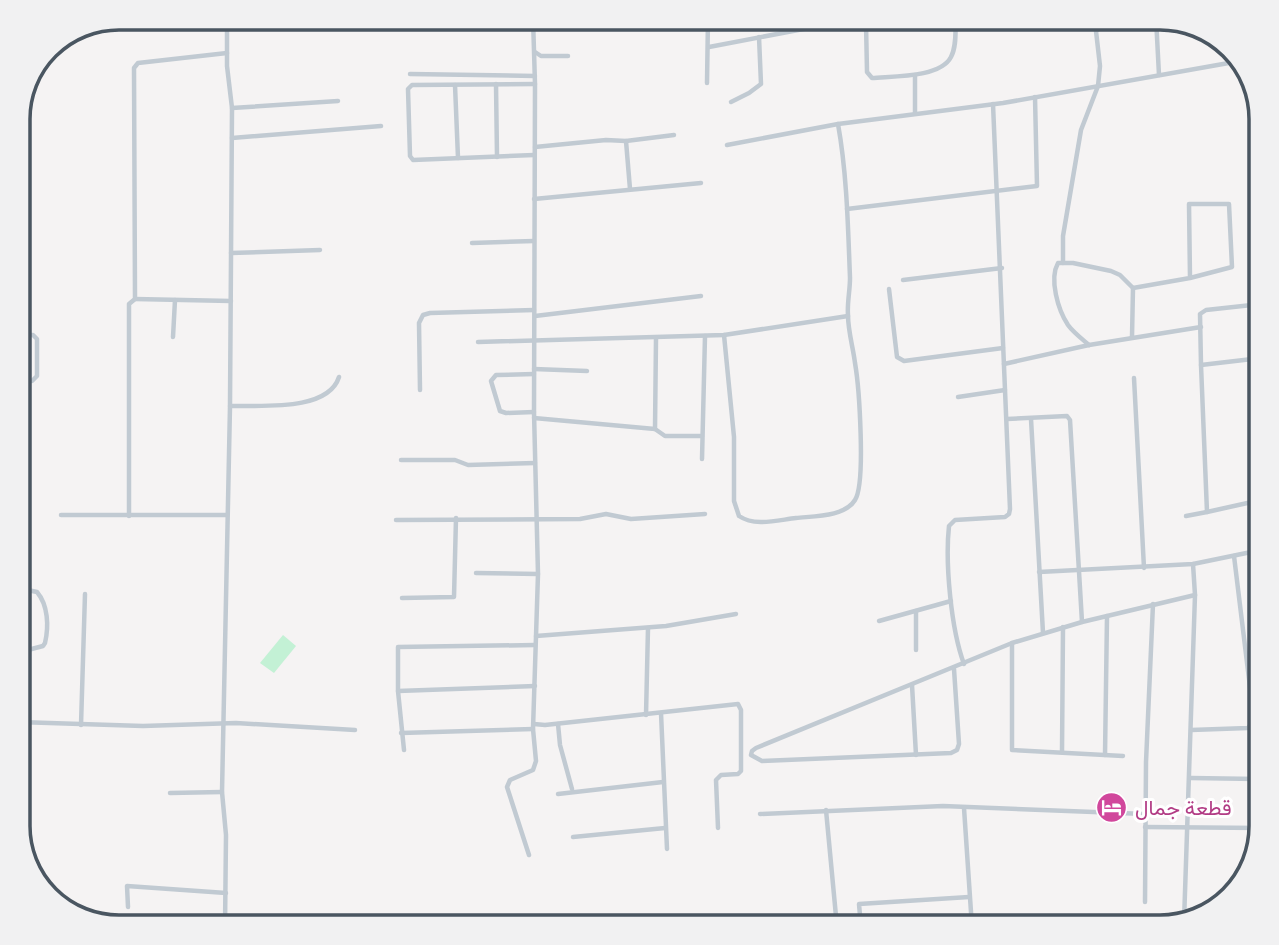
<svg xmlns="http://www.w3.org/2000/svg" width="1279" height="945" font-family="'Archivo Narrow',Vazirmatn,sans-serif">
	<style>
		.green { fill: #c3f1d5 }
		.lines { fill: none; stroke-linecap: round; stroke-linejoin: round }
		.street { stroke: #c1cad2; stroke-width: 4.5 }
		.labels { text-anchor: middle; stroke-width: 6; stroke-linejoin: round; paint-order: stroke }
		.hotel-label { font-size: 21px; fill: #b23c85; stroke: #fff; text-anchor: start }
		.rim { fill: none; stroke: #4a5661; stroke-width: 3.5 }
	</style>
	<rect width="100%" height="100%" fill="#f5f3f3"/>
	<g class="green">
		<polygon points="1261,181 1261,213 1256,214 1254,182"/>
		<polygon points="283,635 296,646 274,673 260,663"/>
	</g>
	<g class="lines">
		<g class="street">
			<path d="M890 18 868 21 866 23 867 72 872 78C893 76 940 78 951 57 957 46 955 30 956 18"/>
			<polyline points="1156,18 1159,75"/>
			<polyline points="709,47 835,23 839,18"/>
			<polyline points="535,52 541,56 568,56"/>
			<polyline points="410,74 535,76"/>
			<polyline points="915,75 915,113"/>
			<polyline points="707,83 708,18"/>
			<polyline points="496,84 497,157"/>
			<polyline points="455,85 458,158"/>
			<polyline points="731,102 749,93 761,84 759,37"/>
			<polyline points="232,108 338,101"/>
			<polyline points="232,138 381,126"/>
			<polyline points="626,141 630,189"/>
			<polyline points="727,145 838,124"/>
			<polyline points="535,147 606,140 626,141 674,135"/>
			<polyline points="534,155 413,160 410,156 408,89 412,85 535,84"/>
			<polyline points="534,199 701,183"/>
			<polyline points="847,209 1037,186 1035,97"/>
			<polyline points="472,243 534,241"/>
			<polyline points="231,253 320,250"/>
			<polyline points="1063,263 1063,236 1081,130 1098,86 1100,66 1096,31 1102,27 1149,18"/>
			<polyline points="903,280 1002,268"/>
			<polyline points="1133,288 1190,278 1232,267 1229,204 1189,204 1190,278"/>
			<polyline points="889,289 897,357 904,361 1003,348"/>
			<polyline points="135,299 231,301"/>
			<polyline points="1261,304 1206,310 1200,314 1201,365 1261,358"/>
			<polyline points="535,316 701,296"/>
			<path d="M724 335 734 437V501L739 516C755 527 778 520 796 518 813 516 845 517 855 500 866 483 859 386 855 363 853 347 848 331 848 315 847 303 850 291 850 278 848 227 847 174 838 124L1003 103 1240 61"/>
			<polyline points="173,337 175,300"/>
			<polyline points="656,338 655,429 665,436 702,436"/>
			<polyline points="478,342 724,335 848,316"/>
			<path d="M1089 345C1082 339 1073 332 1068 325 1058 310 1049 279 1058 263H1073L1111 271 1120 275 1133 288 1132 337"/>
			<polyline points="1004,364 1089,345 1201,327"/>
			<polyline points="1201,365 1207,512 1261,500"/>
			<polyline points="534,369 587,371"/>
			<polyline points="1134,378 1144,568"/>
			<polyline points="18,381 32,381 37,376 37,339 33,335 18,335"/>
			<polyline points="420,390 419,323 423,315 430,313 534,310"/>
			<polyline points="958,397 1005,390"/>
			<path d="M230 406C260 405 328 412 339 377"/>
			<polyline points="534,412 506,413 500,411 491,381 496,375 534,374"/>
			<polyline points="534,418 655,429"/>
			<polyline points="1007,419 1067,416 1070,420 1082,622"/>
			<polyline points="1031,419 1043,633"/>
			<polyline points="702,459 705,336"/>
			<polyline points="401,460 455,460 468,465 535,463"/>
			<polyline points="61,515 227,515"/>
			<polyline points="129,516 129,304 135,299 134,68 138,63 227,53"/>
			<polyline points="1186,516 1207,512"/>
			<polyline points="396,520 580,519 606,514 631,519 705,514"/>
			<polyline points="1039,572 1193,564 1261,550"/>
			<polyline points="476,573 538,574"/>
			<path d="M18 588 37 592C48 605 49 626 45 643L43 646 24 651 22 673"/>
			<polyline points="402,598 454,597 456,518"/>
			<polyline points="916,611 916,650"/>
			<polyline points="879,621 951,601"/>
			<polyline points="536,636 666,626 736,614"/>
			<polyline points="1012,643 1012,750 1123,756"/>
			<path d="M964 664C951 629 945 563 949 526L955 520 1005 517 1009 514 1010 509 993 104"/>
			<polyline points="954,669 959,744 957,750 951,753 762,761 751,755 752,751 756,748 1012,643 1082,622 1195,595"/>
			<polyline points="912,685 916,755"/>
			<polyline points="398,691 535,686"/>
			<polyline points="661,713 667,849"/>
			<polyline points="646,715 648,628"/>
			<polyline points="18,722 143,726 236,723 355,730"/>
			<polyline points="534,724 545,725 738,704 741,710 741,771 738,774 721,775 716,780 718,828"/>
			<polyline points="558,724 560,745 572,789"/>
			<polyline points="81,725 85,594"/>
			<polyline points="1191,730 1248,728 1254,720 1234,556"/>
			<polyline points="401,733 533,729"/>
			<polyline points="404,750 398,691 398,647 535,645"/>
			<polyline points="1062,752 1063,627"/>
			<polyline points="1105,755 1107,616"/>
			<polyline points="1191,778 1257,779 1261,785"/>
			<polyline points="170,793 222,792"/>
			<polyline points="558,794 663,782"/>
			<polyline points="964,808 972,927"/>
			<polyline points="826,810 837,927"/>
			<polyline points="760,814 943,806 1145,814"/>
			<polyline points="1145,827 1261,828"/>
			<polyline points="573,837 665,828"/>
			<polyline points="529,855 507,787 510,780 533,770 536,761 533,729 538,574 534,412 535,84 533,18"/>
			<polyline points="1145,902 1146,762 1153,604"/>
			<polyline points="128,907 127,886 226,893"/>
			<polyline points="1184,922 1195,595 1193,564"/>
			<polyline points="225,927 226,835 222,792 230,406 232,108 227,66 227,18"/>
			<polyline points="861,927 859,904 969,897"/>
		</g>
	</g>
	<defs>
		<symbol id="hotel-disc" viewBox="-11 -11 22 22"><circle r="9.5" fill="#d1479c" stroke="#fff"/><path d="M-6-4.5h1.5V1H6V5H4.5V3h-9V5H-6ZM-4 0a1.8 1.8 0 1 1 3.6 0ZM.5 0V-2.5h3Q6-2.5 6 0Z" fill="#fff"/></symbol>
	</defs>
	<g fill-rule="evenodd">
		<use href="#hotel-disc" x="1094" y="790" width="35" height="35"/>
	</g>
	<g class="labels">
		<g class="hotel-label">
			<text x="1135" y="815">قطعة جمال</text>
		</g>
	</g>
	<path d="M0 0H1279V945H0ZM119 30H1160A89 89 0 0 1 1249 119V826A89 89 0 0 1 1160 915H119A89 89 0 0 1 30 826V119A89 89 0 0 1 119 30Z" fill="#f1f1f2" fill-rule="evenodd"/>
	<path class="rim" d="M119 30H1160A89 89 0 0 1 1249 119V826A89 89 0 0 1 1160 915H119A89 89 0 0 1 30 826V119A89 89 0 0 1 119 30Z"/>
</svg>
